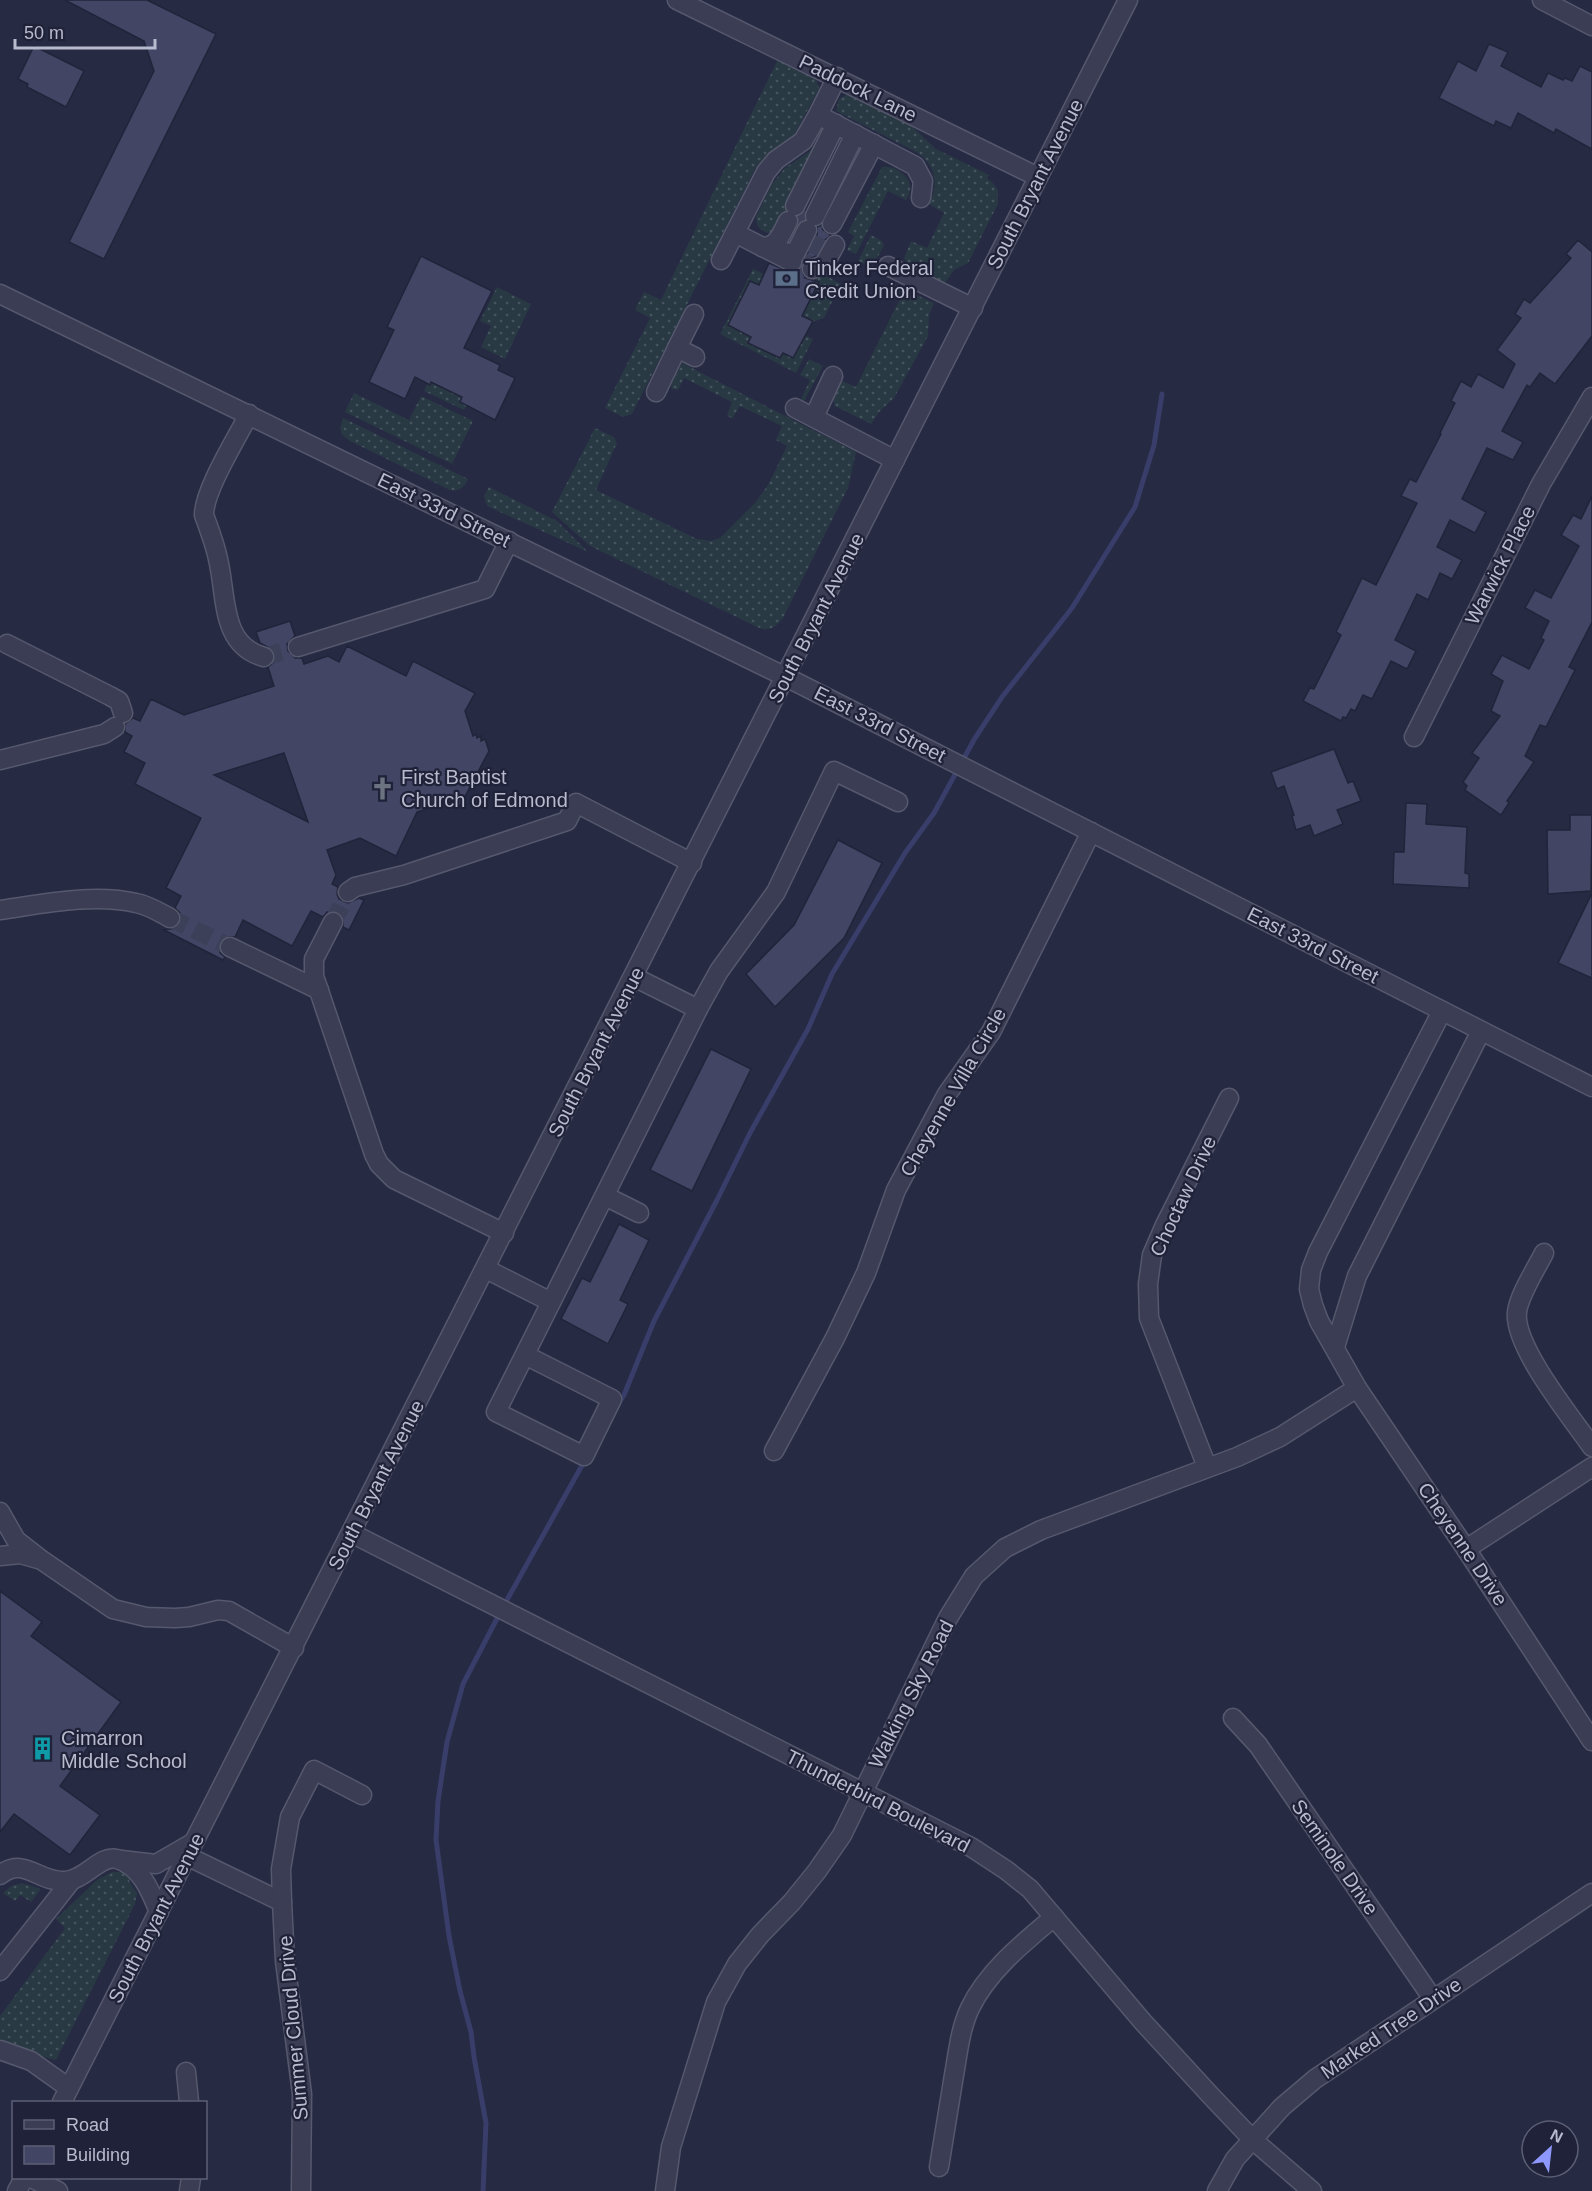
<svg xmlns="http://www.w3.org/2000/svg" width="1592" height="2191" font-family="Helvetica,sans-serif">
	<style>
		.grass { fill: url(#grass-dots) }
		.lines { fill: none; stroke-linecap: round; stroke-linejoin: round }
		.stream { stroke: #383e69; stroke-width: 5 }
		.building { fill: #424664; stroke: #21243a; stroke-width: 1.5; fill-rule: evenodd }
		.minor-tunnel { stroke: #3c4058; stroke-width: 18; stroke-dasharray: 18 9; stroke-linecap: butt }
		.minor-casing { stroke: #56586d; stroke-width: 21 }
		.minor { stroke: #3a3d53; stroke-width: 18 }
		.labels { text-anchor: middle; stroke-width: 4.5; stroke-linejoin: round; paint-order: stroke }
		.street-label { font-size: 20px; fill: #b8bacd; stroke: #1f2238 }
		.poi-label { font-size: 20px; fill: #b8bacd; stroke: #1f2238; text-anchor: start }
	</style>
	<defs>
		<pattern id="grass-dots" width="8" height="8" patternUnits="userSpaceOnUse" patternTransform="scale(1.5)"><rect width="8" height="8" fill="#283944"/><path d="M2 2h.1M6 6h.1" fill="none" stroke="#45545e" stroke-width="1.8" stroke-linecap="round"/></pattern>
	</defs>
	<rect width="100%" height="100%" fill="#262a43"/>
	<g class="grass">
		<polygon points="778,59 816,78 819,89 794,135 768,154 756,167 632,414 623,417 605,408 650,318 635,310 644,292 661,300"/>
		<path d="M846 95H854L904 119 936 149 989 175 987 179 992 182 998 190V204L968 263 954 270 945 283 907 264 904 258 911 241 927 248 944 213 929 204C939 185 936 166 918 153L836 111 839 99Z"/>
		<polygon points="822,133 825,138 777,231 770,234 761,230 757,225 756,217 772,184 785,168 810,151"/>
		<path d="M882 167C900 165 919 183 906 200L888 191 856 254 847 250 854 236 848 232Z"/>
		<polygon points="871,235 882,241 884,245 873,266 871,267 858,261"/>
		<polygon points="753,269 764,274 758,285 750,281 728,325 751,337 749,343 780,358 783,353 793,358 806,336 813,339 796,373 720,334"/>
		<polygon points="821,273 841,284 824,318 813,322 802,316 818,282 808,277"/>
		<polygon points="893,284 934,303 929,315 928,336 894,398 879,412 871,424 835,406 832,397 840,380 856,387 901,297 887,289 888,286"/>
		<polygon points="497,287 531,304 505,359 481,347 491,326 480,321"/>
		<polygon points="809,359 823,366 804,401 801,399 810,380 800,375"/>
		<path d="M682 363 856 452 848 488 783 618C775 628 769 632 757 627L590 546 552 512 595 428 614 437 617 443 596 490 697 539 711 541 720 538 755 503 768 485 787 446 776 440 782 426 740 406 732 419 727 415 732 402 684 378 678 390 672 389 671 385Z"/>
		<polygon points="431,382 462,397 460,402 467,406 464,410 424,391 427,384 429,385"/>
		<polygon points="354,393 409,420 421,396 473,421 452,464 345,412"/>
		<path d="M343 418 468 479C464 487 460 492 450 490L350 441 342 435 340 428Z"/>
		<polygon points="489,487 557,521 588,552 487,506 484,496"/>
		<polygon points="112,1872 121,1872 132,1877 129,1881 137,1893 135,1904 56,2060 43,2057 0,2039 0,2016 65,1928 56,1919 98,1879"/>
		<polygon points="22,1883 41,1889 31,1902 20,1895 15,1901 3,1893 11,1886"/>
	</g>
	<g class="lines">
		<g class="stream">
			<polyline points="617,1406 624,1395 654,1321 717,1200 750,1133 808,1029 832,974 905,853 934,813 975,738 1002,697 1072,608 1135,507 1154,445 1162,394"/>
			<polyline points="483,2191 486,2123 474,2057 471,2032 460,1991 449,1936 436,1840 438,1801 447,1742 463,1684 503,1607 585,1460"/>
		</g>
	</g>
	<g class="building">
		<polygon points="65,0 147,0 216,34 104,259 69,242 154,71 144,41"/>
		<polygon points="1489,44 1508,52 1501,66 1541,87 1548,73 1563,80 1565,78 1572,81 1580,66 1592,72 1592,149 1556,129 1554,133 1518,113 1511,128 1496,121 1494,126 1439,98 1458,61 1476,71"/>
		<polygon points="34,46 84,71 66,107 27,87 28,84 18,79"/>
		<polygon points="821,225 823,230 831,235 825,240 816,256 803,262 817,235 817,227"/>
		<polygon points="1578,240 1592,252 1592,336 1555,384 1540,373 1530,387 1527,385 1502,431 1523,442 1513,460 1487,448 1462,499 1486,512 1475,533 1450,520 1437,547 1462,560 1452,579 1440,573 1428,600 1417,594 1395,640 1416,651 1407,669 1391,661 1372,699 1363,695 1355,711 1351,709 1346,718 1343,717 1341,721 1303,701 1310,688 1314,689 1341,635 1336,632 1362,578 1376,585 1417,503 1401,496 1410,479 1416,482 1441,434 1440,433 1455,403 1451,401 1461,381 1471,387 1478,374 1503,388 1515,364 1497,350 1521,318 1515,314 1524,299 1530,303 1571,258 1566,254"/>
		<polygon points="421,256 492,291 464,348 500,365 498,370 515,378 495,420 460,402 462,397 431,382 430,385 415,377 405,399 369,382 394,330 387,327"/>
		<polygon points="769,263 792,273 801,268 805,278 819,282 802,316 813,321 793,358 783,353 780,358 748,343 751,337 728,325 750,281 759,285"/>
		<polygon points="1592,496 1592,622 1569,667 1575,670 1546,727 1540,725 1525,756 1534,762 1507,801 1509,803 1501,815 1465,790 1467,786 1463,782 1479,758 1472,753 1500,716 1491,711 1503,681 1491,674 1502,655 1529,669 1544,640 1541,638 1549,621 1525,608 1535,590 1551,598 1579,546 1561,535 1573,515 1581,519"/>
		<path d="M290 621 295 636 287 644 288 651 295 658H302L304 664 328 656 339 662 347 646 406 676 413 661 475 693 465 711 473 736 476 734 477 738 481 736V741L485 739 489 751 460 806 450 801 417 812 396 856 360 838 327 850 336 875 332 884 338 887 337 894 339 899 348 903 359 898 364 900 349 930 343 927V916L338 912H327L323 917 311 911 292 946 243 920 235 937H224L220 943V953L225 957 223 960 164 930 175 928 180 923V913L175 908 181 896 166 888 201 818 135 784 145 763 124 752 132 736 125 732V724L133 718 140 721 151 699 184 715 274 686 268 667 274 662 275 655 273 650 260 643 256 632ZM284 753 308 822 214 775Z"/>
		<polygon points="1334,749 1348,783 1353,781 1361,801 1337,810 1343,824 1314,836 1310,825 1296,830 1292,816 1294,815 1284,786 1277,789 1271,772"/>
		<polygon points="1406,803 1427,804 1426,824 1467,827 1465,873 1469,874 1469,888 1393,884 1394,852 1404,852"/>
		<polygon points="1570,815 1592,815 1591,891 1548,894 1547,830 1570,830"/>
		<polygon points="838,840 882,863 844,938 775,1007 746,974 794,925"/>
		<polygon points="1592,893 1592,978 1558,963"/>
		<polygon points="711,1049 751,1069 692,1191 650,1170"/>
		<polygon points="619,1224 649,1240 620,1300 628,1304 608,1344 561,1319 582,1278 590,1282"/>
		<polygon points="0,1591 42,1622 31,1636 121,1702 60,1786 100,1815 70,1855 14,1814 0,1832"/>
	</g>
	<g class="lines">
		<g class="minor-tunnel">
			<polyline points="797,226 805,211"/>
			<polyline points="794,259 809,264 813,261 832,224"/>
			<polyline points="264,657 298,647"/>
			<polyline points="170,918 230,947"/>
			<polyline points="333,922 348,892"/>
		</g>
		<defs>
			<g id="minor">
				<polyline points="677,0 1038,177"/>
				<polyline points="1542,0 1592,26"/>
				<polyline points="818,115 837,77"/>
				<polyline points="795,206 836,124"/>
				<polyline points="815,216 855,134"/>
				<polyline points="832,224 874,144"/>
				<polyline points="735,233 792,262"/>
				<path d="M762 247C778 247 781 234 788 221"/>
				<polyline points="775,250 795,254 807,230"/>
				<polyline points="721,260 766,172 776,160 803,141 818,115 915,166 923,181 921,198"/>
				<polyline points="888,266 973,308"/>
				<polyline points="812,269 824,265 835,245"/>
				<polyline points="0,294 786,677 1592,1087"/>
				<polyline points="694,314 677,348 695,357"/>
				<polyline points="656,392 677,348"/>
				<polyline points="795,408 895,460"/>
				<path d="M249 414C237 438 204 490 204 515 209 529 215 544 218 559 227 596 220 645 264 657"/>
				<polyline points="814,417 833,376"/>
				<polyline points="7,644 110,696 119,701 123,713"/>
				<polyline points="298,647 485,589 509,541"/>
				<polyline points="1414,737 1541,484 1592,397"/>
				<polyline points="0,760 104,734 115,727"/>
				<polyline points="348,892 355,887 404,875 567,821 576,803 692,863"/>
				<path d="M0 910C42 904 94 893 136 903 148 905 159 912 170 918"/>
				<polyline points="333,922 314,959 314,976 374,1154 379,1164 394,1179 504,1233"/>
				<polyline points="230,947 319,990"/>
				<polyline points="634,977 698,1009 719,971 776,892 834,771 898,802"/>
				<polyline points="1442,1011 1318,1252 1311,1270 1309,1289 1313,1305 1319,1321 1357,1388 1466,1549 1592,1741"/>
				<polyline points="605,1196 639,1213"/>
				<path d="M1544 1253C1536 1269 1519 1295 1517 1312 1513 1346 1572 1418 1592 1447"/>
				<polyline points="486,1269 551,1302"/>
				<polyline points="1335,1347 1357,1276 1481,1031"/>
				<polyline points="525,1355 612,1399 584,1456 496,1412 698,1009"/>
				<polyline points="774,1451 835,1338 866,1273 896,1190 947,1094 991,1032 1091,832"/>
				<polyline points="1207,1467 1149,1318 1148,1284 1152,1255 1165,1225 1229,1098"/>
				<polyline points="0,1512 16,1540 43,1561 113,1609 146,1617 175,1618 189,1617 218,1610 229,1611 294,1648"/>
				<polyline points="351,1533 971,1847 1006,1870 1030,1889 1143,2022 1212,2097 1253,2140 1312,2191"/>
				<polyline points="1466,1549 1592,1467"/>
				<polyline points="0,1556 20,1554 38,1559"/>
				<polyline points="1233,1718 1258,1745 1433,1999"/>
				<polyline points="187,1856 282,1902 285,1961 302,2094 301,2191"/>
				<polyline points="121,1860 156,1864 194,1842"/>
				<path d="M0 1875C24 1856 38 1882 64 1881 85 1881 100 1854 117 1859 141 1866 151 1892 159 1912"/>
				<polyline points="282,1902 281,1869 290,1817 314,1770 362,1795"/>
				<polyline points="0,1971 71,1881"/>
				<polyline points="0,2050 31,2061 69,2088"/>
				<polyline points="186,2072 189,2102"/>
				<polyline points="62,2102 1128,0"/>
				<path d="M939 2167C944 2136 949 2106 954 2075 958 2053 960 2029 970 2008 988 1971 1023 1943 1054 1917"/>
				<polyline points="31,2178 58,2191"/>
				<polyline points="17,2191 24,2178"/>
				<polyline points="189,2191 191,2178"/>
				<polyline points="665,2191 671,2147 716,2002 737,1964 760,1935 792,1902 817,1871 842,1835 948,1618 974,1576 1005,1548 1041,1530 1237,1457 1280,1437 1357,1388"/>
				<polyline points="1217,2191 1235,2159 1282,2107 1315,2079 1592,1893"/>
			</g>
		</defs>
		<use href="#minor" class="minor-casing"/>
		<use href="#minor" class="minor"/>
	</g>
	<defs>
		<symbol id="bank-bare" viewBox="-9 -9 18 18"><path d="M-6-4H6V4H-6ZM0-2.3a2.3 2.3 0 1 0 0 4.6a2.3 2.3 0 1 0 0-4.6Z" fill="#5c6f8a" stroke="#1f2238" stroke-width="2.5" paint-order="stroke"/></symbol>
		<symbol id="church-bare" viewBox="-9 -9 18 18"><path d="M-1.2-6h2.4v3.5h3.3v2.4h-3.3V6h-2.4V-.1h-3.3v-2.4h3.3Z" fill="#6b7280" stroke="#1f2238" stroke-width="2.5" paint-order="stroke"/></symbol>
		<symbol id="building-bare" viewBox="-9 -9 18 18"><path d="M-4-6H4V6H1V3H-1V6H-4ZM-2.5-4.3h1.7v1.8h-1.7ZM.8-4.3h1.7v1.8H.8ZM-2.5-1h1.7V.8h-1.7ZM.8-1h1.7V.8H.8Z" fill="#0f9aa8" stroke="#1f2238" stroke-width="2.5" paint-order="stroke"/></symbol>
	</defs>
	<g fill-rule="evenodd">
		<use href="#bank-bare" x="770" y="262" width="33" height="33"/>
		<use href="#church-bare" x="366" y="772" width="33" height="33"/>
		<use href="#building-bare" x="26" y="1732" width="33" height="33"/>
	</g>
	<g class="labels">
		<g class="street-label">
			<text transform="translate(858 88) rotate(26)" y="7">Paddock Lane</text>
			<text transform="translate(1035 184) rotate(-63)" y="7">South Bryant Avenue</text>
			<text transform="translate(444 510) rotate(26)" y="7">East 33rd Street</text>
			<text transform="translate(1500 565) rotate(-63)" y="7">Warwick Place</text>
			<text transform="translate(816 618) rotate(-63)" y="7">South Bryant Avenue</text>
			<text transform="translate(880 724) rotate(27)" y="7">East 33rd Street</text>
			<text transform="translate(1313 945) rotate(27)" y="7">East 33rd Street</text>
			<text transform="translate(596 1052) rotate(-63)" y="7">South Bryant Avenue</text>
			<text transform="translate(953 1092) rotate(-60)" y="7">Cheyenne Villa Circle</text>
			<text transform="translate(1183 1196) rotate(-65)" y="7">Choctaw Drive</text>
			<text transform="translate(376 1485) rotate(-63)" y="7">South Bryant Avenue</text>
			<text transform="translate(1463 1544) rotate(56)" y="7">Cheyenne Drive</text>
			<text transform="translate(911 1694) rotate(-63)" y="7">Walking Sky Road</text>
			<text transform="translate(878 1801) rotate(27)" y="7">Thunderbird Boulevard</text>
			<text transform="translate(1335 1857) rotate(55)" y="7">Seminole Drive</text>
			<text transform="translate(156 1918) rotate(-63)" y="7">South Bryant Avenue</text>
			<text transform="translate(293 2028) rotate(-95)" y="7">Summer Cloud Drive</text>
			<text transform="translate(1391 2028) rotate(-34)" y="7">Marked Tree Drive</text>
		</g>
		<g class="poi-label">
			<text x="805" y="275">Tinker Federal<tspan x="805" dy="23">Credit Union</tspan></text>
			<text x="401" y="784">First Baptist<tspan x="401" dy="23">Church of Edmond</tspan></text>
			<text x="61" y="1745">Cimarron<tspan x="61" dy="23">Middle School</tspan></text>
		</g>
	</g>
	<rect x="12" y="2101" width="195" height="78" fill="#1f2238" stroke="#5c5f74" stroke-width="1.5"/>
	<rect x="24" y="2120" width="30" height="9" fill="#3a3d53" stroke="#5c5f74" stroke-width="1.5"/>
	<text x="66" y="2131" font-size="18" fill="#b8bacd">Road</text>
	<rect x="24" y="2146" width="30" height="18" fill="#424664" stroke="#5c5f74" stroke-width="1.5"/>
	<text x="66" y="2161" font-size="18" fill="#b8bacd">Building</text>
	<g transform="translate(1550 2149) rotate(27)"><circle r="28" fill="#1f2238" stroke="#5c5f74" stroke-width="1.5"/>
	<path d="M0-4.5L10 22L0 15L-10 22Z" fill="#8e98fc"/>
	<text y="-9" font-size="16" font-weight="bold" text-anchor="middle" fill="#b8bacd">N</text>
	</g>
	<path d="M15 39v9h140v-9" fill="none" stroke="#b8bacd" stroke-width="3"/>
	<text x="24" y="39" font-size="18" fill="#b8bacd" stroke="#1f2238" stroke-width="4.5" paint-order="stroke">50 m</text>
</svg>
